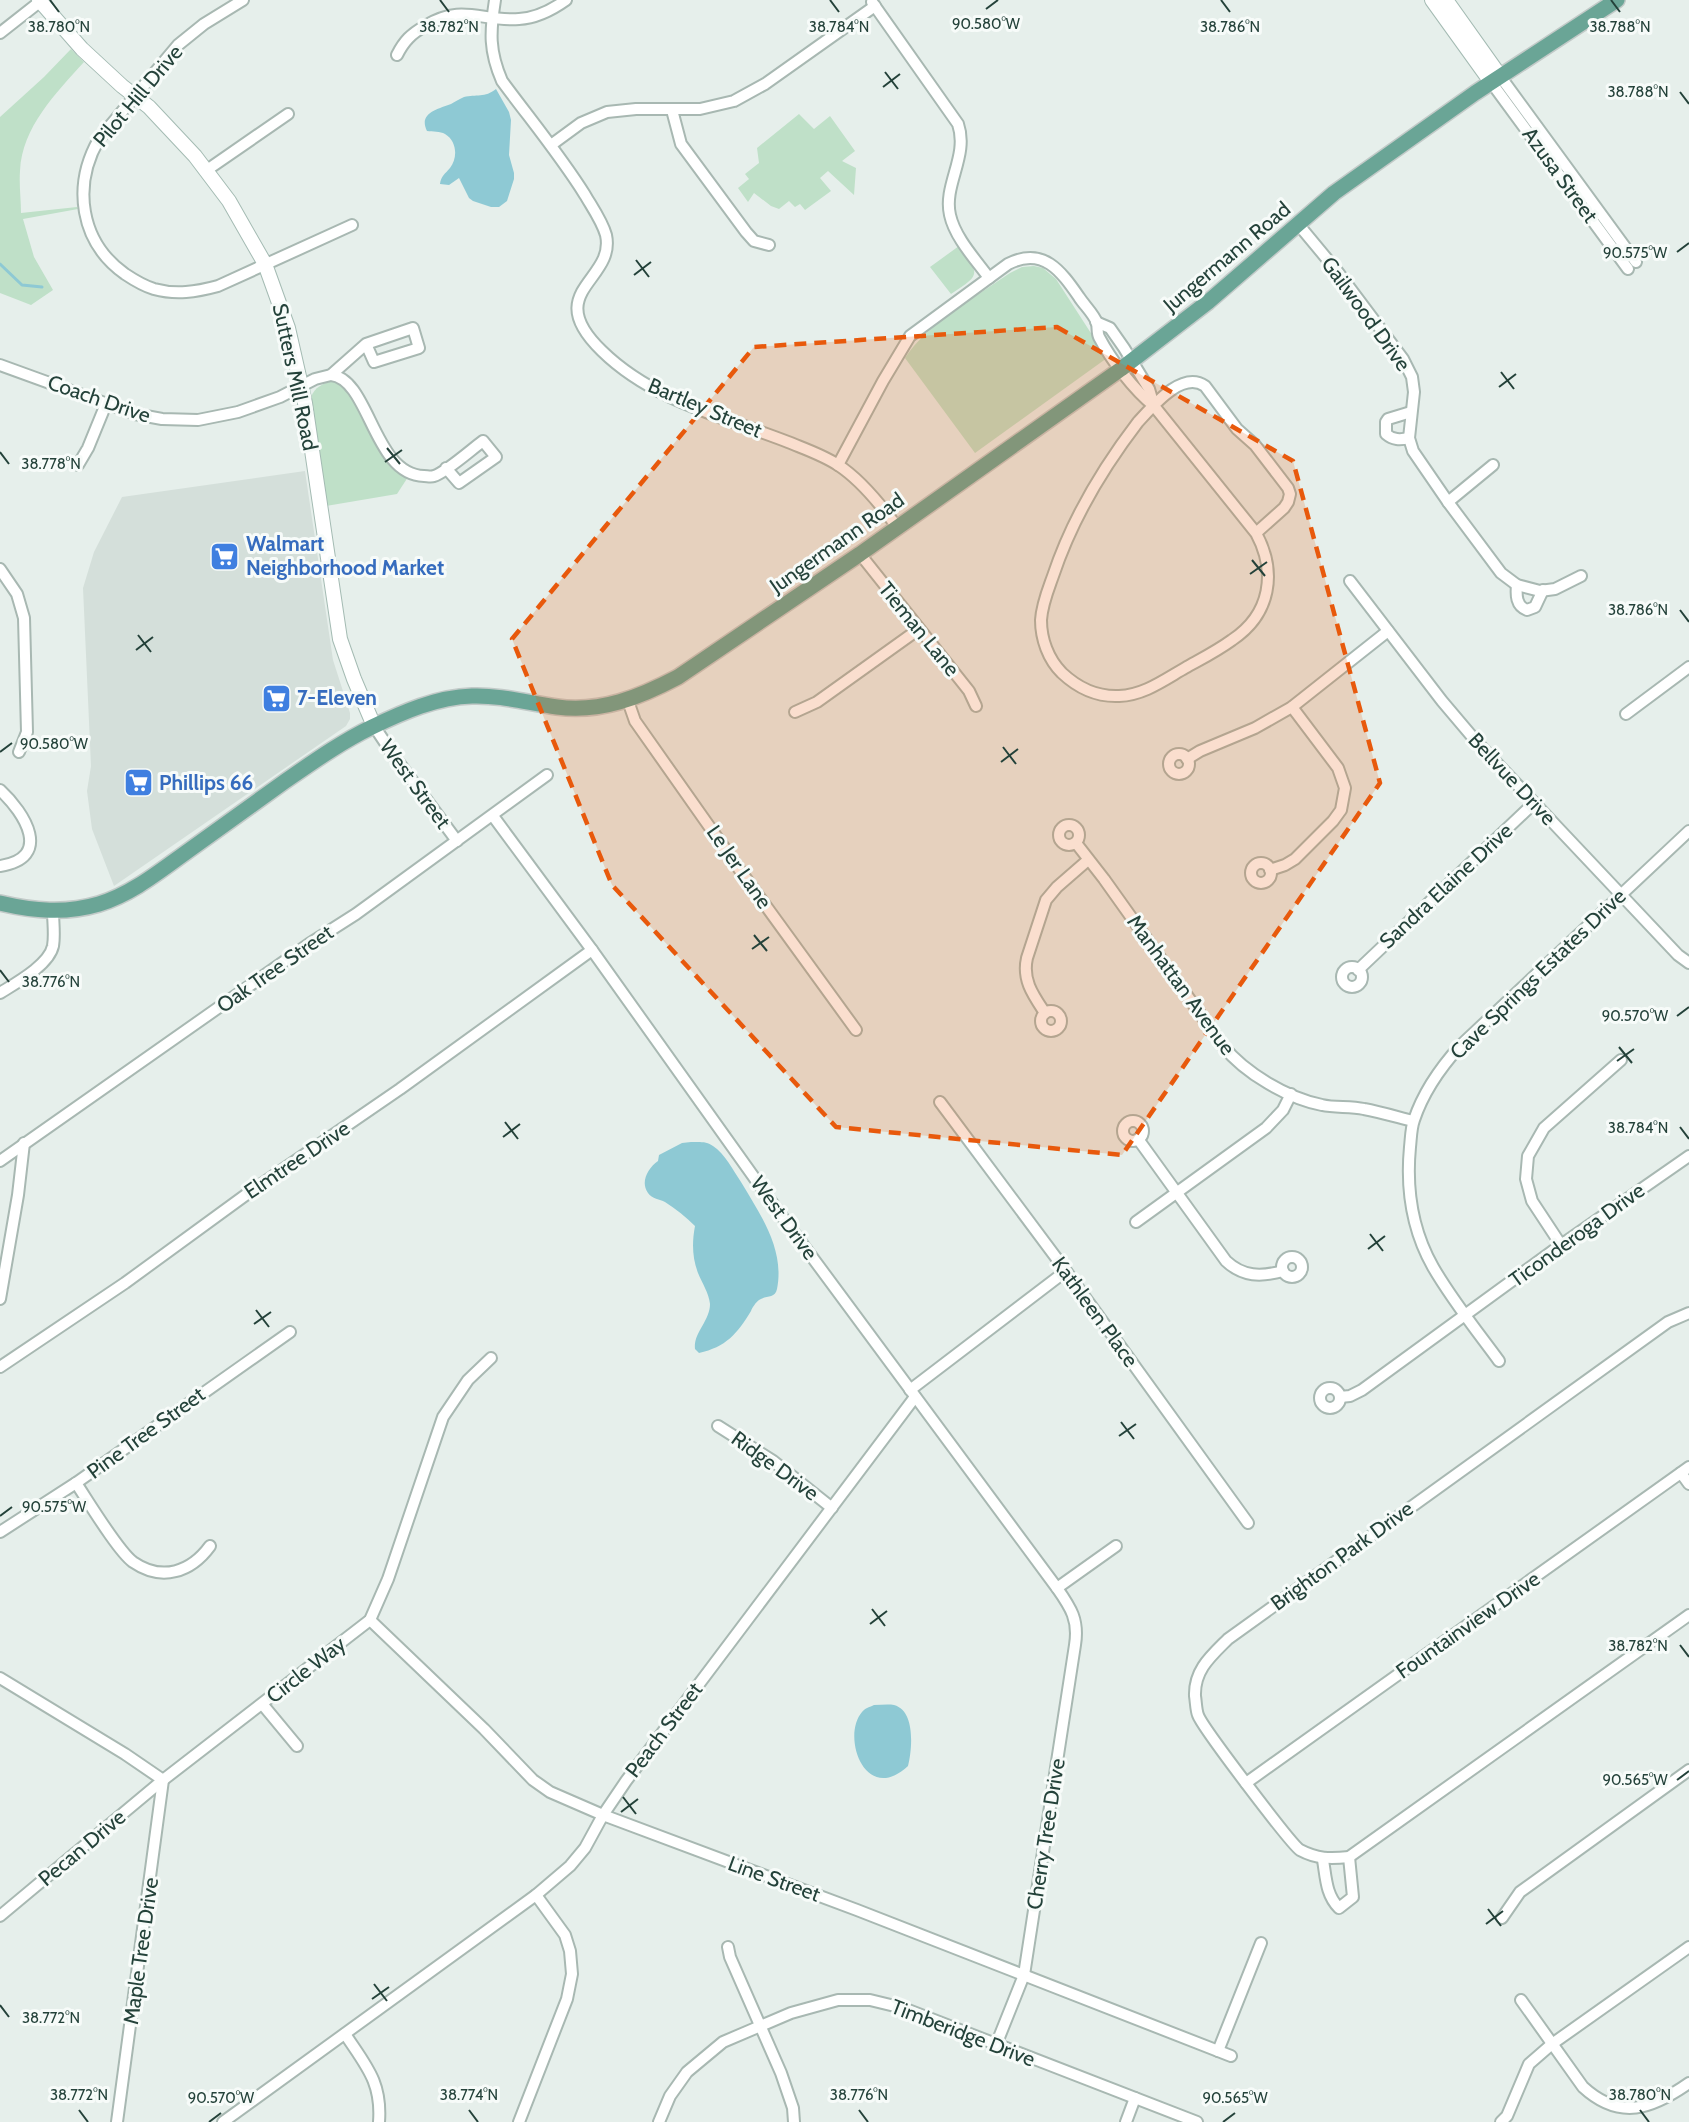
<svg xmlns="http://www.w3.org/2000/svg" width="1689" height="2122" font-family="Cabin,sans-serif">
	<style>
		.built { fill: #d4dfda }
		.green { fill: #bfe0c8 }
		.water { fill: #8ec9d4 }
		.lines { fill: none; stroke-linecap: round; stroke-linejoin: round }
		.stream { stroke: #8ec9d4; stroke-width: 3 }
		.street-casing { stroke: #a8b8b2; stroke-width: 14 }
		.secondary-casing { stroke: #a4bbb3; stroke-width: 16 }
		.primary-casing { stroke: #c2cac8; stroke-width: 18 }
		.street { stroke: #fff; stroke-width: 10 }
		.secondary { stroke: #fff; stroke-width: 14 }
		.primary { stroke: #6aa596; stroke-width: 15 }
		.marked { fill: #e8590c; fill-opacity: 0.2; stroke: #e8590c; stroke-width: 4.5; stroke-dasharray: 12 8; stroke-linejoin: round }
		.ticks { fill: none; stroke: #24423a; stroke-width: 2 }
		.labels { text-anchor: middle; stroke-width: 6; stroke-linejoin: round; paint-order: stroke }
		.street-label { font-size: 21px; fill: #24423a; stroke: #f7fbf9 }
		.shop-label { font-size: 21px; font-weight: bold; fill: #366cbe; stroke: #f7fbf9; text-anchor: start }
		.ticks-label { font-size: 15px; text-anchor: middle; fill: #24423a; stroke: #f7fbf9; stroke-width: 6; stroke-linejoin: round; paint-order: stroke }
	</style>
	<rect width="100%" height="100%" fill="#e6efeb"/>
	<polygon class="built" points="305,471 333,660 350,713 350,719 346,726 114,886 92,829 87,791 91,766 83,588 94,552 122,497"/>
	<g class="green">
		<path d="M71 49 84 62C56 93 22 127 20 171 19 185 21 199 21 213L77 207 78 209 23 219 34 257 53 290 31 305 0 293V117L44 77Z"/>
		<polygon points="799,114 814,129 830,116 855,151 842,161 856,168 854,195 828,171 820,178 831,191 805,210 800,204 795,207 789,201 779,209 771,206 754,193 748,202 738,188 749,179 745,174 759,163 757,148"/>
		<path d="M959 246C980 275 981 274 951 294L930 267Z"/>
		<path d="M1034 266 1043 268 1056 279 1107 358 975 453 905 358C927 324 977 296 1010 273L1022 267Z"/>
		<path d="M332 381 342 386 352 395 408 477 397 494 326 506 311 397C315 387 322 384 332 381Z"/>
	</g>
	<g class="water">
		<path d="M496 89 509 112 511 120 509 155 514 173V179L507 201 499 207H491L473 201 469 198 459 178 449 185 440 184C441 176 445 174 450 168 458 158 457 141 445 134 440 131 433 132 427 131 418 113 438 109 451 104 455 102 459 99 464 97 476 94 485 98 496 89Z"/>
		<path d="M691 1142C699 1142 707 1141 713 1146 725 1154 733 1170 741 1182 760 1214 785 1249 777 1289 775 1299 766 1295 759 1300 756 1302 752 1308 751 1311 737 1334 726 1347 699 1353L695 1349C693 1333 710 1321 710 1304 709 1293 702 1283 698 1273 692 1257 692 1242 695 1226 686 1217 676 1209 665 1202 660 1199 652 1199 648 1193 640 1182 648 1168 658 1161L659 1155 682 1143Z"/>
		<path d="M874 1705C881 1705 888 1704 894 1705 916 1711 912 1750 908 1766 865 1806 841 1736 862 1712 865 1708 870 1707 874 1705Z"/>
	</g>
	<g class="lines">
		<polyline class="stream" points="0,264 22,285 42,287"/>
		<defs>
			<g id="street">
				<path d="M243 0 204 24 178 45 99 139C72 186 80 242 125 274 134 280 144 286 154 289 176 295 196 292 218 286L352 225"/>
				<path d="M495 0C490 32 489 51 502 81 530 119 560 155 585 195 592 207 602 221 606 235 616 281 540 291 602 351 653 401 724 417 788 442 805 449 823 455 838 465 861 480 881 505 897 527"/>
				<path d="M872 2 958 124C969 156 943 185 950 215 955 238 976 260 989 278"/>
				<polyline points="0,33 42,0"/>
				<path d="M397 55C404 41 411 34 425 26 463 3 481 22 519 19 537 18 552 10 566 0"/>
				<polyline points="1500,76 1636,262"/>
				<polyline points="1491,82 1628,269"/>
				<polyline points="672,110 681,144 746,232 754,241 769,245"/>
				<polyline points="551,145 581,123 607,112 636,109 700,109 734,101 765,84 875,6"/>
				<polyline points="207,170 288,114"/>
				<polyline points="1298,224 1337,271 1403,359 1412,377 1414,392 1409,438 1413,451 1448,502 1501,573 1517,585 1540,591 1555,589 1581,576"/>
				<polyline points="1096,322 1110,328 1124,348 1149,389 1154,406"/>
				<polyline points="0,365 135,414 162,419 198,420 238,412 280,397 315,379 331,375 366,344 413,328 419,348 374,362 366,344"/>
				<path d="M331 375C370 379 373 475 424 476 427 476 431 477 434 476 445 473 472 449 483 441L496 457 459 483 446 468"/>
				<path d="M1409 438C1400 440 1393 440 1386 434V422L1388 419 1411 412"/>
				<polyline points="78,465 88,448 106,404"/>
				<path d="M838 465 883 381 910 336 1008 264C1043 246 1061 271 1079 297 1084 305 1094 314 1097 323 1098 328 1097 333 1099 337 1111 360 1134 390 1154 406L1256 533C1277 572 1271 614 1232 640 1217 651 1201 659 1185 668 1164 680 1144 695 1119 696 1097 697 1078 688 1062 673 1048 659 1041 639 1041 620 1042 604 1048 590 1053 576 1072 519 1102 469 1138 422 1153 406 1182 370 1205 386L1237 429 1255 445 1288 488 1290 494 1288 502 1284 508 1256 533"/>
				<polyline points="1448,502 1493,465"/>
				<polyline points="860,554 969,691 976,706"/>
				<polyline points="0,569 17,594 24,618 27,732 19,752"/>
				<polyline points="1350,581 1442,701 1475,740 1678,955 1689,963"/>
				<path d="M1517 585C1516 595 1516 606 1527 610L1535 607 1543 590"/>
				<polyline points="628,701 635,721 742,873 856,1030"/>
				<polyline points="795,712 817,702 919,629"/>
				<polyline points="1626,714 1689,667"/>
				<polyline points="374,726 394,756 457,841"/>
				<circle cx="1179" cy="764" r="10"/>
				<polyline points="1187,759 1200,751 1255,728 1292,707 1388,631"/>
				<path d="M0 790C25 813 53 858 0 866"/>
				<path d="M493 816 592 950 778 1211 1057 1588C1071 1608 1079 1620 1075 1645L1024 1975 996 2045"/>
				<circle cx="1069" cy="835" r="10"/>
				<path d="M1076 843 1104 879 1223 1046C1245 1073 1287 1098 1322 1105 1335 1108 1350 1106 1364 1109 1380 1112 1397 1117 1413 1121"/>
				<circle cx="1261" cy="873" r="10"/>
				<polyline points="1270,870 1285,865 1295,859 1333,821 1341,810 1345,788 1338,768 1292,707"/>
				<circle cx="1352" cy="977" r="10"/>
				<polyline points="1358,970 1534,803"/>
				<path d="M0 993C16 983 49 965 53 946 55 935 53 922 53 911"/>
				<circle cx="1051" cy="1021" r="10"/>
				<path d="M1045 1013C1033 995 1022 980 1027 958L1046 900 1057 887 1088 860"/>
				<polyline points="940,1102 1066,1271 1248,1523"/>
				<circle cx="1133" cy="1131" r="10"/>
				<path d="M1138 1139 1226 1261C1243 1277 1261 1277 1283 1271"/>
				<polyline points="0,1161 309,944 356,914 547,775"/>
				<polyline points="1136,1222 1266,1128 1283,1110 1291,1094"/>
				<polyline points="1561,1245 1532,1201 1526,1179 1528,1156 1544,1128 1621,1060"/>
				<circle cx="1292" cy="1267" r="10"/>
				<polyline points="0,1299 18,1195 24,1143"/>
				<path d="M1689 1313 1668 1322 1228 1639C1211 1656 1194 1670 1195 1696 1196 1702 1196 1710 1198 1715 1202 1727 1291 1844 1300 1850 1317 1859 1330 1859 1349 1857L1689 1615"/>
				<path d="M1499 1361C1477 1331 1452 1300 1433 1267 1412 1230 1406 1189 1410 1147 1411 1138 1411 1128 1414 1120 1423 1093 1441 1067 1460 1046L1689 831"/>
				<polyline points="0,1367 125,1283 247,1194 400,1089 592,950"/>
				<circle cx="1330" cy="1398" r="10"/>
				<polyline points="910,1390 1066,1271"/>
				<polyline points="1340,1397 1350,1396 1362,1390 1561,1245 1689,1156"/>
				<polyline points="718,1426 773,1461 832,1508"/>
				<polyline points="1681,1473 1689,1484"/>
				<path d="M76 1483C88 1501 118 1551 133 1562 162 1582 191 1572 210 1546"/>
				<polyline points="0,1532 76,1483 290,1332"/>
				<polyline points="1057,1588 1116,1546"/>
				<polyline points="370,1620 484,1729 533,1780 550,1792 603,1815 857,1910 1231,2056"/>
				<polyline points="0,1678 125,1754 163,1780"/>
				<polyline points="263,1705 297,1746"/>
				<polyline points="1246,1783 1689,1467"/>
				<path d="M1323 1860C1326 1878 1326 1895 1339 1908L1353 1897 1349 1857"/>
				<polyline points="0,1916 163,1780 370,1620 388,1579 443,1417 468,1380 491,1358"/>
				<polyline points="1502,1918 1520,1892 1689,1770"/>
				<polyline points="728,1947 730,1957 781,2073 793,2108 794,2122"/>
				<path d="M1521 2000 1583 2087C1620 2121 1652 2109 1689 2083"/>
				<path d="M345 2034C366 2066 382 2082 379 2122"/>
				<polyline points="1218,2051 1261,1943"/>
				<polyline points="117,2122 163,1780"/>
				<polyline points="223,2122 536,1895 570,1866 585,1848 603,1815 626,1781 915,1397"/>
				<polyline points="519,2122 567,1999 572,1974 570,1951 565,1935 536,1895"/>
				<polyline points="659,2122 670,2096 687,2072 723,2042 791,2013 838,2000 870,2000 903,2008 1197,2122"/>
				<polyline points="1126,2122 1135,2098"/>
				<polyline points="1501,2122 1507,2116 1529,2064 1552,2044 1689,1947"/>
			</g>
			<g id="secondary">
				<polyline points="39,0 82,49 122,86 149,107 195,156 229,201 265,264 288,328 305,403 340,639 354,679 374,726"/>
				<polyline points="1432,0 1491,82"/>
				<polyline points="1446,0 1500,76"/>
			</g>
			<path id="primary" d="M0 903C34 911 65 914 99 904 132 894 160 871 188 851 220 828 252 805 284 782 313 762 341 742 372 727 403 712 437 697 472 696 501 695 528 703 557 707 601 713 640 697 678 677L860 554 1121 369 1208 302 1334 193 1475 93 1617 0"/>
		</defs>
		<use href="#street" class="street-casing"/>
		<use href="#secondary" class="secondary-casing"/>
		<use href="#primary" class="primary-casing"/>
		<use href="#street" class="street"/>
		<use href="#secondary" class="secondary"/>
		<use href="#primary" class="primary"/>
	</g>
	<path class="marked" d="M1057 327 1293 461 1380 783 1122 1155 836 1127 612 885 512 639 754 347Z"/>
	<path class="ticks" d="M50 0 59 12M440 0 449 12M830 0 839 12M1221 0 1230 12M1611 0 1620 12M986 9 998 0M885 72 898 89M883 87 900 74M1680 92 1689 104M1677 252 1689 243M636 260 649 277M634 275 651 262M1501 372 1514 389M1499 387 1516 374M387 448 400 464M0 452 9 464M385 462 402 450M1252 560 1265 576M1250 574 1267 562M1680 610 1689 622M138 635 151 652M136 650 153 637M1003 747 1016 764M0 752 12 743M1001 762 1018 749M754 935 767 951M752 949 769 937M0 970 9 982M1677 1016 1689 1007M1619 1047 1632 1063M1617 1061 1634 1049M505 1122 518 1139M1680 1127 1689 1139M503 1137 520 1124M1370 1234 1383 1251M1368 1249 1385 1236M256 1310 269 1327M254 1324 271 1312M1121 1422 1134 1439M1119 1436 1136 1424M0 1516 12 1507M872 1609 885 1626M870 1624 887 1611M1680 1645 1689 1657M1677 1780 1689 1771M623 1797 636 1814M621 1812 638 1799M1488 1909 1501 1926M1486 1924 1503 1911M374 1984 387 2001M372 1999 389 1987M0 2005 9 2017M79 2110 88 2122M469 2110 478 2122M859 2110 868 2122M1640 2110 1649 2122M209 2122 221 2113M1223 2122 1235 2113"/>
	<defs>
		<symbol id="supermarket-square" viewBox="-11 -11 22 22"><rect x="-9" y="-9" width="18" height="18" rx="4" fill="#3f7fe0" stroke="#f7fbf9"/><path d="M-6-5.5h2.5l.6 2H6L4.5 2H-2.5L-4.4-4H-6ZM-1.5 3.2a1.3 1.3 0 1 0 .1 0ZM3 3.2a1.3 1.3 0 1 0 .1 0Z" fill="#fff"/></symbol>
	</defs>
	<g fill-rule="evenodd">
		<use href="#supermarket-square" x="208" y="540" width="33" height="33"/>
		<use href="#supermarket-square" x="260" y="682" width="33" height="33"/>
		<use href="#supermarket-square" x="122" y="766" width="33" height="33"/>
	</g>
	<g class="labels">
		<g class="street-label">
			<text transform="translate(138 96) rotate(-50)" y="7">Pilot Hill Drive</text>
			<text transform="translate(1560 175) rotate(54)" y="7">Azusa Street</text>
			<text transform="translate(1227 257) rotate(-40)" y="7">Jungermann Road</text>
			<text transform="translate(1366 314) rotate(54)" y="7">Gailwood Drive</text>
			<text transform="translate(295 377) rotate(78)" y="7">Sutters Mill Road</text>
			<text transform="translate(99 399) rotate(19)" y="7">Coach Drive</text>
			<text transform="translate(705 408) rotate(23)" y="7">Bartley Street</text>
			<text transform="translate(837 543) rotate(-35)" y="7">Jungermann Road</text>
			<text transform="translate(919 629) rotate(51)" y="7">Tieman Lane</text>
			<text transform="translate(1512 779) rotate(47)" y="7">Bellvue Drive</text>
			<text transform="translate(415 784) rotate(54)" y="7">West Street</text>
			<text transform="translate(739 867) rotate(55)" y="7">Le Jer Lane</text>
			<text transform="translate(1446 886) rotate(-43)" y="7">Sandra Elaine Drive</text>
			<text transform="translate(275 969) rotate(-35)" y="7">Oak Tree Street</text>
			<text transform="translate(1538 974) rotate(-44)" y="7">Cave Springs Estates Drive</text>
			<text transform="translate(1181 985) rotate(54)" y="7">Manhattan Avenue</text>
			<text transform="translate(297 1160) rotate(-34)" y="7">Elmtree Drive</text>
			<text transform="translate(784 1218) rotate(54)" y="7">West Drive</text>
			<text transform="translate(1577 1235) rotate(-36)" y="7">Ticonderoga Drive</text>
			<text transform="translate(1095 1312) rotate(54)" y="7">Kathleen Place</text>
			<text transform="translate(146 1433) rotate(-36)" y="7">Pine Tree Street</text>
			<text transform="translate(775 1466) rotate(36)" y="7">Ridge Drive</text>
			<text transform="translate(1342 1556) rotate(-36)" y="7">Brighton Park Drive</text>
			<text transform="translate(1468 1625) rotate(-35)" y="7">Fountainview Drive</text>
			<text transform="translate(306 1670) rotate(-38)" y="7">Circle Way</text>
			<text transform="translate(664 1730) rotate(-53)" y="7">Peach Street</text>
			<text transform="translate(1046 1834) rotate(-81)" y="7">Cherry Tree Drive</text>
			<text transform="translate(82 1848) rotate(-40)" y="7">Pecan Drive</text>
			<text transform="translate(774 1879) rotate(20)" y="7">Line Street</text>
			<text transform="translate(141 1951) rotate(-82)" y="7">Maple Tree Drive</text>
			<text transform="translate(963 2033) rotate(21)" y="7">Timberidge Drive</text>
		</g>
		<g class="shop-label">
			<text x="246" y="551">Walmart<tspan x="246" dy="24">Neighborhood Market</tspan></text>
			<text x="297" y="705">7-Eleven</text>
			<text x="159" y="790">Phillips 66</text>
		</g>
	</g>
	<g class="ticks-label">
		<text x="986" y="29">90.580°W</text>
		<text x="1620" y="32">38.788°N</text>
		<text x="59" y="32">38.780°N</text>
		<text x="449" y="32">38.782°N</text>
		<text x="839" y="32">38.784°N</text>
		<text x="1230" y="32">38.786°N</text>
		<text x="1638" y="97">38.788°N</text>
		<text x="1635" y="258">90.575°W</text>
		<text x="51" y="469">38.778°N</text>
		<text x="1638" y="615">38.786°N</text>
		<text x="54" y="749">90.580°W</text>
		<text x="51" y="987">38.776°N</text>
		<text x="1635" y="1021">90.570°W</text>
		<text x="1638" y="1133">38.784°N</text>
		<text x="54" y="1512">90.575°W</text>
		<text x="1638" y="1651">38.782°N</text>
		<text x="1635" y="1785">90.565°W</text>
		<text x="51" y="2023">38.772°N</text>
		<text x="79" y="2100">38.772°N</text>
		<text x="469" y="2100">38.774°N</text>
		<text x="859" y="2100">38.776°N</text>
		<text x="1640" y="2100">38.780°N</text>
		<text x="221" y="2103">90.570°W</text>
		<text x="1235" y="2103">90.565°W</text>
	</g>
</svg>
